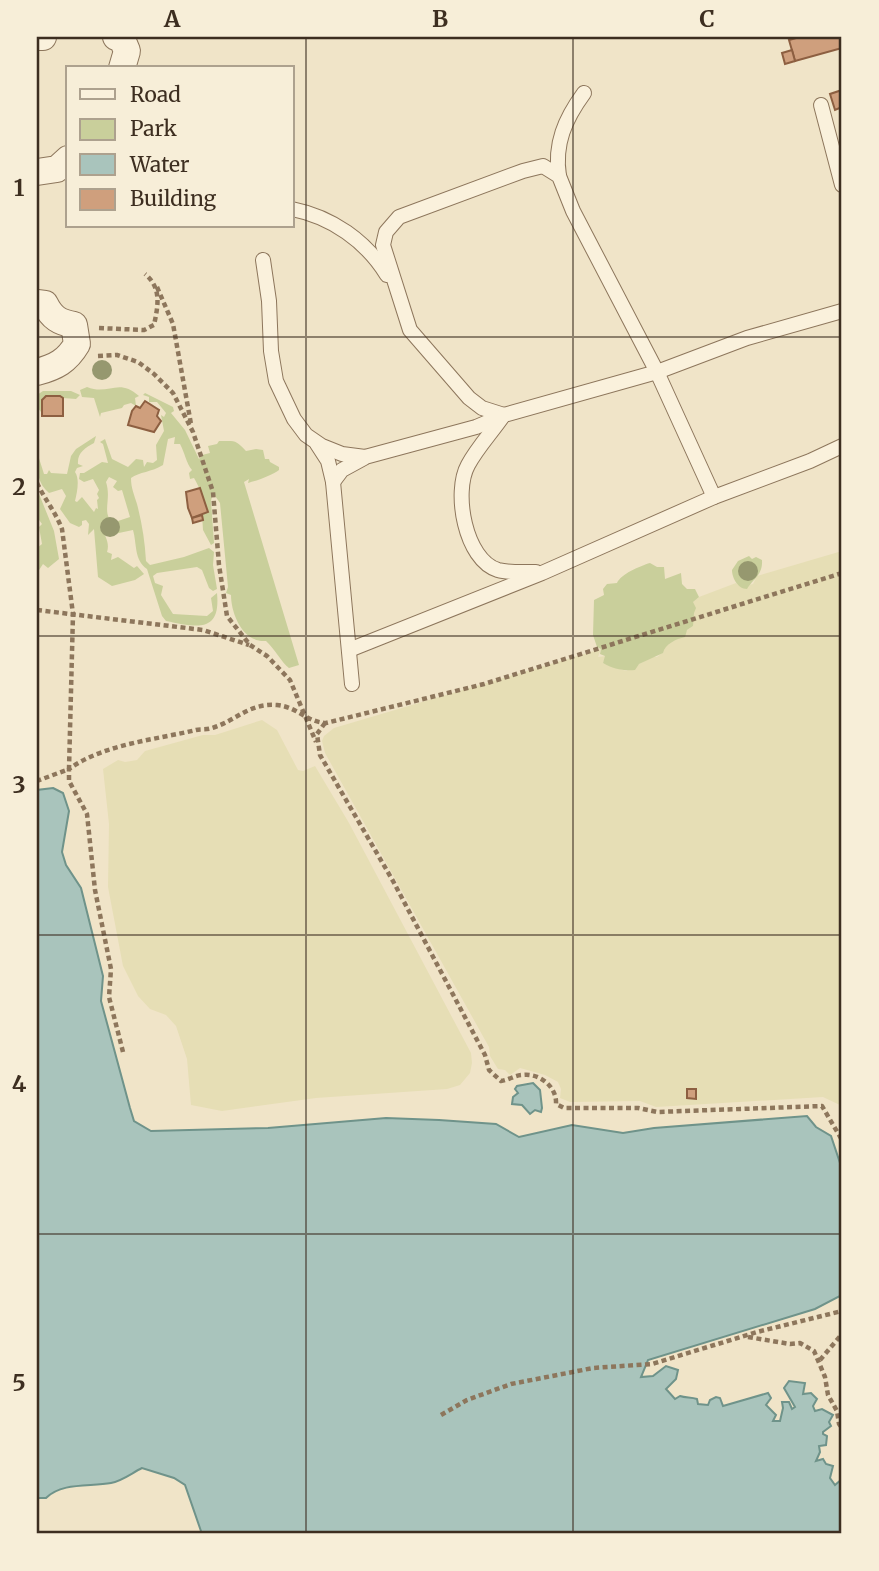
<svg xmlns="http://www.w3.org/2000/svg" width="879" height="1571" font-family="Merriweather,serif">
	<style>
		.farmland { fill: #e6deb5 }
		.green { fill: #c9cf9b }
		.water { fill: #a9c4bc; stroke: #6f938a; stroke-width: 2 }
		.building { fill: #cf9f7d; stroke: #8d5f41; stroke-width: 2 }
		.lines { fill: none; stroke-linecap: round; stroke-linejoin: round }
		.service-casing { stroke: #8d765c; stroke-width: 16 }
		.minor-casing { stroke: #8d765c; stroke-width: 28 }
		.path { stroke: #8d765c; stroke-width: 4.5; stroke-dasharray: 5 3.5; stroke-linecap: butt }
		.service { stroke: #faf1dc; stroke-width: 14 }
		.minor { stroke: #faf1dc; stroke-width: 26 }
		.tree { fill: #96986f }
		.grid { fill: none; stroke: #3d2e20; stroke-width: 2; stroke-opacity: 0.55 }
		.neatline { fill: none; stroke: #3d2e20; stroke-width: 2.5 }
		.grid-label { font-size: 23px; text-anchor: middle; font-weight: bold; fill: #3d2e20 }
	</style>
	<rect width="100%" height="100%" fill="#f0e4c8"/>
	<g class="farmland">
		<polygon points="842,551 842,1106 823,1097 656,1107 640,1101 570,1102 560,1098 561,1089 558,1082 545,1075 520,1068 510,1075 505,1070 498,1069 490,1056 489,1047 325,753 322,741 324,736 334,728 601,649 598,657 606,656 603,663 626,671 652,657 657,657 662,653 664,647 693,626 693,602 699,597 736,583 740,586 749,585 753,584 757,576"/>
		<polygon points="262,720 277,730 298,770 303,771 315,766 349,823 471,1053 472,1063 470,1073 460,1085 447,1089 316,1098 222,1111 191,1105 187,1059 176,1026 166,1015 150,1009 138,996 123,966 108,887 109,824 103,769 118,760 125,762 137,760 145,751 203,735 215,735"/>
	</g>
	<g class="green">
		<path d="M87 387C109 396 118 377 139 396L135 398 136 406 131 403 124 405 122 408 101 413 100 417 94 398 82 397 80 390Z"/>
		<polygon points="43,391 71,391 80,395 76,399 63,398 60,396 43,397 41,412 37,407 37,395"/>
		<path d="M145 393 173 407 174 411 171 413 185 430 199 459 202 455 210 453 208 446 217 444 219 441C235 441 235 439 246 451L256 449 263 450 265 459H269L270 462 279 467V470C273 475 256 481 248 483L249 479 244 482 299 665 289 668C282 663 274 648 266 641 243 643 231 614 231 595L226 593 228 587 220 503 213 493 211 501 214 543 211 545 203 530 202 515 208 512C205 499 200 489 194 478L190 479 189 473 192 470C186 463 185 453 180 444H174L175 437 168 439 163 465C152 472 139 472 131 478 131 488 134 494 137 504 142 523 145 542 146 561L150 565 184 557 209 548 214 552 213 565 217 589 213 591 209 588 202 570 197 567 157 573 153 576 155 583 163 586 161 595 173 614 207 616 213 611 211 598 217 593C221 634 196 627 166 621L162 616 147 569C134 560 137 544 133 530L114 534 117 529 115 522 130 517 122 490 118 491 113 487 117 481 109 477 106 482C111 497 104 509 109 518L102 529C105 536 110 543 107 552L112 554 111 560 118 557 134 568 137 566 144 574 135 580 112 586 98 577 94 529 88 535 89 524 86 520 82 521V525L79 527 70 523 60 509 66 496 62 489 49 493C36 482 37 468 37 452L44 474H47L49 470 51 473 67 474 71 456 76 449 96 436 94 443C85 448 77 453 78 464L83 466 77 468 75 472C80 479 77 493 75 501L77 502 82 497 94 512 96 508 98 509 97 500 99 498 97 494 99 490 93 479 84 482 79 479 80 473H84L102 462 108 463 103 444 100 442 105 439 112 459 128 467 136 459 143 460 144 467 147 462 153 463 157 460 156 445 164 431 161 415 164 417 166 413 157 402H149V397L143 395Z"/>
		<polygon points="37,489 54,531 59,559 48,568 43,564 37,573 39,570 37,548 42,544 39,527 42,524 37,517"/>
		<path d="M749 556 752 559 756 557 762 560C763 575 753 579 747 589 738 589 732 578 732 570L738 561Z"/>
		<path d="M650 563 657 567H664L665 579 681 573 682 584 687 589H695L699 597 693 602 696 608 694 613 693 626 687 630 685 637C676 639 665 644 663 653L639 664 635 670C623 671 613 669 603 663L605 656 600 654 601 649 597 647 593 635 594 600 604 595 603 589 607 584 617 583C621 574 640 566 650 563Z"/>
	</g>
	<g class="water">
		<path d="M53 788 63 793 69 811 62 852 66 865 81 888 103 976 101 1001 130 1108 134 1121 151 1131 268 1128 386 1118 439 1120 496 1124 519 1137 572 1125 623 1133 654 1128 807 1116 816 1127 831 1136 842 1169V1295L815 1309 648 1360 641 1377 653 1376 666 1366 678 1370 676 1379 666 1389 675 1399 680 1396C686 1398 691 1397 697 1399L698 1404 708 1405 710 1400 716 1397 720 1398 723 1406 768 1393 771 1398 766 1405 776 1415 773 1421H780L783 1408 782 1402H789L792 1409 795 1407 784 1388 789 1381 805 1383 803 1394 811 1393 817 1399 813 1406 815 1411 822 1409 833 1415 829 1422 831 1426 823 1432V1434L827 1436 826 1445 819 1446 820 1452 816 1461 823 1459 826 1464 833 1466 830 1478 835 1485 842 1479V1534H202L185 1485 174 1478 142 1468C132 1473 122 1481 111 1483 90 1487 62 1482 46 1498H37V790Z"/>
		<polygon points="533,1083 540,1090 542,1108 541,1112 535,1110 530,1114 522,1105 512,1104 513,1097 518,1093 515,1089 517,1086"/>
	</g>
	<g class="building">
		<polygon points="800,37 842,37 842,48 795,61 789,40"/>
		<polygon points="792,50 795,61 785,64 782,53"/>
		<polygon points="842,90 842,107 835,110 830,94"/>
		<polygon points="46,396 60,396 63,398 63,416 42,416 42,400"/>
		<polygon points="145,401 159,410 157,416 161,421 154,432 128,425 132,411 136,406 140,408"/>
		<polygon points="200,488 208,512 192,518 188,508 186,492"/>
		<polygon points="202,515 203,520 193,523 192,518"/>
		<polygon points="687,1089 696,1089 696,1099 687,1098"/>
	</g>
	<g class="lines">
		<defs>
			<g id="service">
				<polyline points="821,105 842,185"/>
				<path d="M559 176C554 144 565 119 584 93"/>
				<path d="M292 209C332 217 366 241 387 275"/>
				<polyline points="263,260 269,301 271,351 276,381 294,419 306,435 322,446 342,454 365,457 476,427 504,415 657,372 747,338 842,311"/>
				<polyline points="504,415 482,408 469,398 410,330 383,245 386,232 399,217 523,171 543,166 559,176 573,211 657,372 714,497"/>
				<path d="M503 416C492 432 477 448 468 465 453 492 465 560 498 570 509 573 525 572 536 572"/>
				<polyline points="317,444 328,461 333,482 342,470 364,458"/>
				<polyline points="333,482 352,684"/>
				<polyline points="349,650 542,573 714,497 810,461 842,446"/>
			</g>
			<g id="minor">
				<polyline points="37,37 43,37"/>
				<polyline points="116,37 122,39 127,51 122,68"/>
				<polyline points="37,172 57,169 68,159"/>
				<path d="M37 303 45 304C52 318 59 322 74 325L77 344C67 361 56 367 37 372"/>
			</g>
		</defs>
		<use href="#service" class="service-casing"/>
		<use href="#minor" class="minor-casing"/>
		<g class="path">
			<polyline points="157,287 173,324 191,424"/>
			<path d="M99 328 144 330 154 325C158 306 162 288 145 274"/>
			<polyline points="98,356 117,355 138,362 154,374 173,393 193,432 213,492 219,565 227,616 250,645 267,656 290,680 316,742"/>
			<path d="M37 483C44 498 56 513 62 529L73 614 69 769 37 781"/>
			<polyline points="37,610 203,630 249,645"/>
			<path d="M325 723 317 734 320 755 393 881 485 1055 489 1070 501 1081C509 1080 515 1075 523 1075 540 1073 557 1087 556 1104L564 1108H638L657 1112 822 1106 842 1140"/>
			<path d="M123 1052 109 997 111 969 95 890 87 814 69 781V769C104 744 154 740 196 730 201 729 207 730 212 728 236 721 248 703 277 705 298 707 306 722 326 723L484 684 842 573"/>
			<polyline points="748,1337 790,1344 800,1343 814,1351 825,1377 828,1395 837,1411 839,1424 842,1428"/>
			<polyline points="820,1360 842,1334"/>
			<polyline points="441,1415 467,1400 511,1384 593,1368 652,1364 757,1332 842,1311"/>
		</g>
		<use href="#service" class="service"/>
		<use href="#minor" class="minor"/>
	</g>
	<g class="tree">
		<circle cx="102" cy="370" r="10"/>
		<circle cx="110" cy="527" r="10"/>
		<circle cx="748" cy="571" r="10"/>
	</g>
	<path class="grid" d="M306 37V1534M573 37V1534M37 337H842M37 636H842M37 935H842M37 1234H842"/>
	<rect width="879" height="1571" fill="none" stroke="#f7eed8" stroke-width="77"/>
	<rect x="66" y="66" width="228" height="161" fill="#f7eed8" stroke="#ada18e" stroke-width="2"/>
	<rect x="80" y="89" width="35" height="10" fill="#faf1dc" stroke="#ada18e" stroke-width="2"/>
	<text x="130" y="102" font-size="21" fill="#3d2e20">Road</text>
	<rect x="80" y="119" width="35" height="21" fill="#c9cf9b" stroke="#ada18e" stroke-width="2"/>
	<text x="130" y="136" font-size="21" fill="#3d2e20">Park</text>
	<rect x="80" y="154" width="35" height="21" fill="#a9c4bc" stroke="#ada18e" stroke-width="2"/>
	<text x="130" y="172" font-size="21" fill="#3d2e20">Water</text>
	<rect x="80" y="189" width="35" height="21" fill="#cf9f7d" stroke="#ada18e" stroke-width="2"/>
	<text x="130" y="206" font-size="21" fill="#3d2e20">Building</text>
	<rect x="38" y="38" width="802" height="1494" class="neatline"/>
	<g class="grid-label">
		<text x="172" y="27">A</text>
		<text x="440" y="27">B</text>
		<text x="707" y="27">C</text>
		<text x="19" y="196">1</text>
		<text x="19" y="495">2</text>
		<text x="19" y="793">3</text>
		<text x="19" y="1092">4</text>
		<text x="19" y="1391">5</text>
	</g>
</svg>
